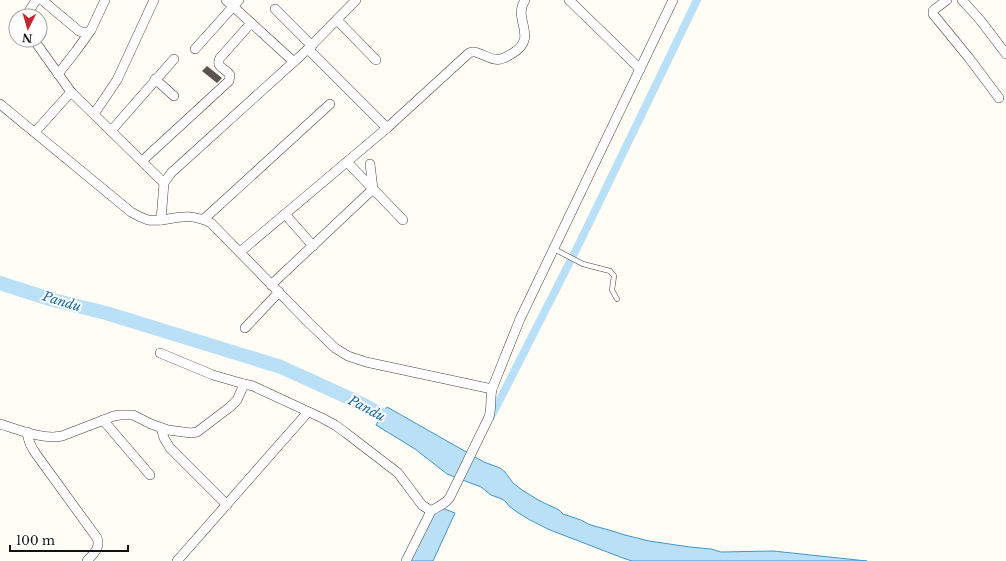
<svg xmlns="http://www.w3.org/2000/svg" width="1006" height="561" font-family="'Libre Baskerville',serif">
	<style>
		.water { fill: #b9e0f7; stroke: #3f96cf }
		.lines { fill: none; stroke-linecap: round; stroke-linejoin: round }
		.canal { stroke: #b9e0f7; stroke-width: 8 }
		.river { stroke: #b9e0f7; stroke-width: 14 }
		.building { fill: #5a524d }
		.lane-casing { stroke: #444; stroke-width: 5.5 }
		.street-casing { stroke: #444; stroke-width: 10 }
		.lane { stroke: #fff; stroke-width: 4.5 }
		.street { stroke: #fff; stroke-width: 9 }
		.labels { text-anchor: middle; stroke-width: 4; stroke-linejoin: round; paint-order: stroke }
		.water-label { font-size: 13px; font-style: italic; fill: #1768a6; stroke: #fff }
	</style>
	<rect width="100%" height="100%" fill="#fffdf5"/>
	<g class="water">
		<polygon points="387,407 484,462 500,468 505,472 513,483 522,490 540,501 559,510 563,514 581,520 588,524 594,526 609,530 625,535 649,541 690,547 711,549 721,552 773,551 867,561 632,561 623,558 550,530 530,520 517,512 509,506 506,502 502,499 491,495 481,487 447,474 415,449 376,425"/>
		<polygon points="437,506 455,513 433,561 409,561"/>
	</g>
	<g class="lines">
		<polyline class="canal" points="491,417 578,246 697,0"/>
		<polyline class="river" points="0,283 6,285 53,300 106,313 281,367 360,403 398,424"/>
	</g>
	<polygon class="building" points="207,66 222,78 217,83 202,71"/>
	<g class="lines">
		<defs>
			<polyline id="lane" points="554,249 583,264 610,271 614,276 612,290 617,299"/>
			<g id="street">
				<path d="M42 0 79 31C84 33 86 33 91 30L105 0"/>
				<polyline points="226,0 294,62"/>
				<polyline points="569,0 640,69"/>
				<polyline points="947,0 935,9 933,11 933,14 969,58 999,98"/>
				<polyline points="962,0 981,21 1006,54"/>
				<polyline points="275,9 312,46"/>
				<polyline points="27,16 28,13 36,0"/>
				<polyline points="337,20 376,60"/>
				<polyline points="34,40 71,92 164,183"/>
				<polyline points="195,49 239,0"/>
				<polyline points="308,49 387,128"/>
				<polyline points="58,74 76,51 91,30"/>
				<polyline points="155,79 174,96"/>
				<path d="M0 104 131 212C136 215 142 218 148 220 155 221 161 220 168 219 185 216 195 215 211 223L309 323 335 348 348 356 366 362 492 389"/>
				<polyline points="94,114 117,80 154,0"/>
				<polyline points="111,131 174,59"/>
				<polyline points="35,132 71,92"/>
				<path d="M142 161 229 81 230 75C226 68 215 68 220 58L251 23"/>
				<polyline points="347,162 403,220"/>
				<polyline points="285,214 313,246"/>
				<polyline points="204,219 330,104"/>
				<polyline points="161,220 164,183 171,173 308,49 356,0"/>
				<path d="M240 252 387 128 469 53 472 52H475C494 58 494 65 513 53 539 37 512 19 525 0"/>
				<polyline points="271,285 373,189 370,164"/>
				<polyline points="245,328 279,292"/>
				<polyline points="160,353 213,375 244,384"/>
				<polyline points="103,420 150,475"/>
				<path d="M0 424C19 430 43 440 62 436L114 416 120 415H133L151 424 168 430 191 433 197 432 230 407 237 400 244 384 253 386 322 418 335 425 346 433 398 473 422 505 431 511"/>
				<polyline points="161,428 164,438 170,448 227,505"/>
				<path d="M27 432C28 441 31 447 36 454L97 538C101 548 93 554 87 561"/>
				<polyline points="177,561 308,412"/>
				<path d="M406 561 431 511C438 506 445 505 450 497L489 417C492 407 490 398 492 389L520 319 673 0"/>
			</g>
		</defs>
		<use href="#lane" class="lane-casing"/>
		<use href="#street" class="street-casing"/>
		<use href="#lane" class="lane"/>
		<use href="#street" class="street"/>
	</g>
	<g class="labels">
		<g class="water-label">
			<text transform="translate(62 301) rotate(17)" y="5">Pandu</text>
			<text transform="translate(367 408) rotate(28)" y="5">Pandu</text>
		</g>
	</g>
	<g transform="translate(28 28) rotate(185)"><circle r="19" fill="#ffffff" stroke="#a0a0a0"/>
	<path d="M0-3L7 15L0 10L-7 15Z" fill="#c4262e"/>
	<text y="-6" font-size="11" font-weight="bold" text-anchor="middle" fill="#111111">N</text>
	</g>
	<path d="M10 545v6h118v-6" fill="none" stroke="#111111" stroke-width="2"/>
	<text x="16" y="545" font-size="12" fill="#111111" stroke="#ffffff" stroke-width="3" paint-order="stroke">100 m</text>
</svg>
